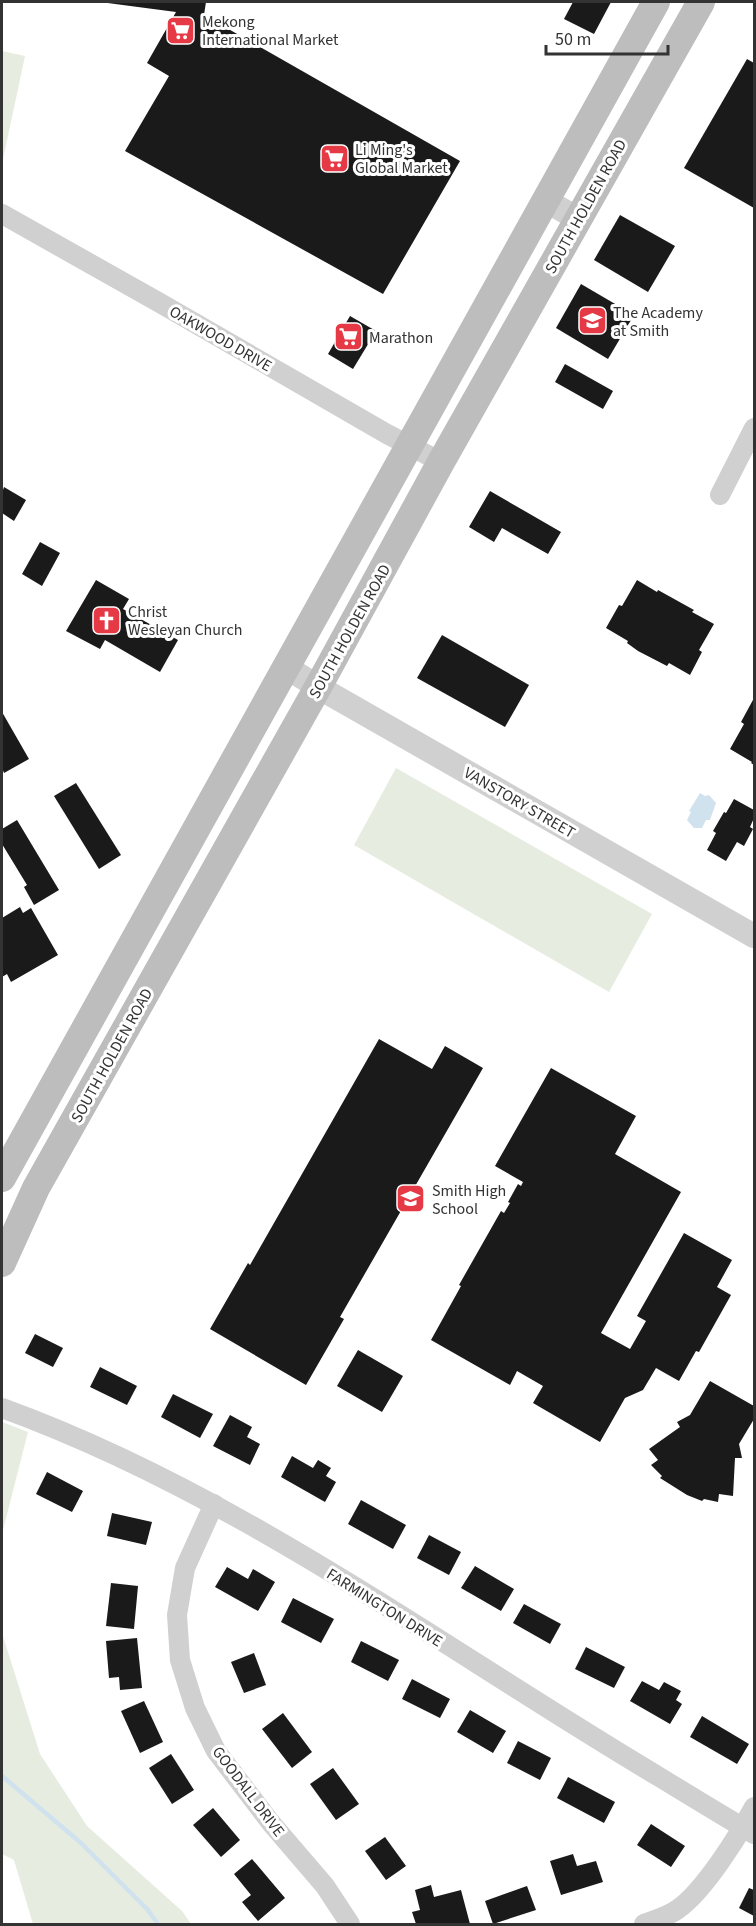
<svg xmlns="http://www.w3.org/2000/svg" width="756" height="1926" font-family="'Source Sans 3',sans-serif">
	<style>
		.green { fill: #e6ecdf }
		.water { fill: #cfe2ee }
		.lines { fill: none; stroke-linecap: round; stroke-linejoin: round }
		.stream { stroke: #cfe2ee; stroke-width: 4.5 }
		.building { fill: #1a1a1a }
		.minor { stroke: #d0d0d0; stroke-width: 20 }
		.tertiary { stroke: #d0d0d0; stroke-width: 24 }
		.secondary { stroke: #bdbdbd; stroke-width: 28 }
		.labels { text-anchor: middle; stroke-width: 6; stroke-linejoin: round; paint-order: stroke }
		.poi-label { font-size: 16px; fill: #333; stroke: #fff; text-anchor: start }
		.street-label { font-size: 16px; fill: #333; stroke: #fff }
	</style>
	<rect width="100%" height="100%" fill="#fff"/>
	<g class="green">
		<polygon points="2,51 25,56 2,164"/>
		<polygon points="396,768 652,914 609,992 354,845"/>
		<polygon points="2,1422 28,1432 2,1534"/>
		<polygon points="2,1633 40,1754 87,1826 182,1911 191,1924 33,1924 14,1860 2,1854"/>
	</g>
	<polygon class="water" points="700,793 705,796 709,795 716,803 710,820 706,820 702,828 694,828 687,820 691,812 689,811"/>
	<g class="lines">
		<polyline class="stream" points="2,1776 81,1843 147,1909 158,1924"/>
	</g>
	<g class="building">
		<polygon points="100,2 206,2 204,15 460,161 383,294 125,151 169,76 147,63 176,12"/>
		<polygon points="573,2 611,2 594,34 564,19"/>
		<polygon points="747,59 754,63 754,208 684,168"/>
		<polygon points="620,215 675,246 648,292 594,260"/>
		<polygon points="581,284 634,315 608,359 556,328"/>
		<polygon points="350,316 376,331 353,369 328,354"/>
		<polygon points="565,364 613,391 603,409 555,382"/>
		<polygon points="4,487 26,500 14,521 2,513 2,493"/>
		<polygon points="490,491 561,532 548,554 502,528 494,542 469,527"/>
		<polygon points="40,542 60,553 42,586 22,574"/>
		<polygon points="96,580 129,599 123,609 178,640 160,672 105,640 100,649 66,631"/>
		<polygon points="637,580 657,592 658,590 694,610 692,612 714,624 699,650 702,652 690,675 669,663 667,666 638,651 627,643 628,641 606,628 619,605 622,606"/>
		<polygon points="442,635 529,685 505,727 417,678"/>
		<polygon points="754,698 754,765 751,763 752,762 730,749 744,724 741,722"/>
		<polygon points="2,712 29,759 4,773 2,768"/>
		<polygon points="76,783 121,855 99,869 54,796"/>
		<polygon points="734,799 754,810 754,818 750,827 753,829 744,846 737,842 726,861 707,850 716,833 713,831 724,812 726,813"/>
		<polygon points="17,820 59,890 34,905 24,887 27,885 2,844 2,829"/>
		<polygon points="20,907 23,913 31,908 58,955 11,982 7,974 2,977 2,918"/>
		<polygon points="379,1039 432,1069 445,1046 483,1068 340,1317 344,1319 306,1385 210,1329 248,1263 250,1265"/>
		<polygon points="551,1068 636,1116 615,1154 681,1192 601,1333 630,1349 646,1321 637,1316 684,1233 732,1260 717,1287 731,1295 699,1352 696,1351 679,1381 656,1368 643,1390 625,1398 600,1442 533,1403 543,1386 517,1371 510,1385 431,1340 461,1286 459,1285 501,1211 504,1213 510,1203 508,1202 518,1184 521,1186 523,1182 495,1166"/>
		<polygon points="35,1334 63,1348 53,1367 25,1353"/>
		<polygon points="358,1350 403,1376 382,1412 337,1386"/>
		<polygon points="100,1367 137,1386 127,1405 90,1387"/>
		<polygon points="710,1381 754,1406 754,1419 739,1444 742,1458 735,1458 733,1496 719,1494 718,1502 704,1499 702,1501 687,1495 660,1478 662,1476 651,1465 658,1460 649,1449 680,1427 677,1422 690,1415"/>
		<polygon points="173,1394 213,1414 200,1438 161,1417"/>
		<polygon points="230,1415 252,1427 247,1437 260,1444 250,1465 213,1446"/>
		<polygon points="292,1456 313,1468 318,1460 331,1468 326,1476 336,1482 325,1502 281,1477"/>
		<polygon points="47,1472 83,1491 72,1512 36,1494"/>
		<polygon points="361,1500 406,1525 393,1549 348,1524"/>
		<polygon points="112,1513 152,1522 146,1545 107,1536"/>
		<polygon points="429,1535 461,1552 449,1575 417,1558"/>
		<polygon points="475,1566 514,1589 501,1611 461,1588"/>
		<polygon points="227,1567 248,1579 253,1569 275,1582 258,1611 215,1587"/>
		<polygon points="111,1583 138,1586 134,1629 106,1626"/>
		<polygon points="293,1598 334,1619 321,1643 281,1622"/>
		<polygon points="524,1604 561,1624 550,1644 513,1623"/>
		<polygon points="137,1638 142,1688 120,1690 119,1677 109,1678 106,1641"/>
		<polygon points="361,1641 399,1660 388,1681 351,1662"/>
		<polygon points="586,1647 625,1667 614,1688 575,1669"/>
		<polygon points="254,1653 266,1685 244,1693 231,1662"/>
		<polygon points="412,1679 450,1699 440,1718 402,1699"/>
		<polygon points="642,1681 659,1690 664,1682 681,1691 676,1700 682,1704 670,1724 630,1701"/>
		<polygon points="144,1701 163,1742 140,1753 121,1711"/>
		<polygon points="470,1710 506,1731 493,1753 457,1732"/>
		<polygon points="283,1713 312,1752 292,1768 262,1729"/>
		<polygon points="702,1716 749,1744 737,1764 690,1737"/>
		<polygon points="518,1741 551,1758 540,1780 507,1763"/>
		<polygon points="171,1754 194,1790 172,1804 149,1768"/>
		<polygon points="333,1768 359,1804 336,1820 310,1784"/>
		<polygon points="568,1777 615,1802 604,1823 557,1798"/>
		<polygon points="213,1808 240,1840 221,1857 193,1825"/>
		<polygon points="651,1824 685,1846 671,1867 637,1845"/>
		<polygon points="385,1837 406,1866 386,1880 365,1851"/>
		<polygon points="573,1854 577,1866 596,1861 603,1882 561,1895 550,1861"/>
		<polygon points="252,1859 285,1898 258,1921 242,1902 251,1895 234,1874"/>
		<polygon points="431,1885 434,1897 461,1890 470,1924 416,1924 412,1912 420,1910 415,1890"/>
		<polygon points="527,1886 536,1910 493,1924 485,1901"/>
		<polygon points="749,1888 754,1890 754,1916 739,1908"/>
	</g>
	<g class="lines">
		<g class="minor">
			<polyline points="2,214 160,303 387,434 441,462"/>
			<polyline points="720,495 754,428"/>
			<path d="M2 1408C239 1494 445 1650 661 1778 692 1797 723 1816 754 1834"/>
			<polyline points="214,1504 185,1568 177,1615 180,1660 195,1708 216,1751 271,1823 325,1886 350,1924"/>
			<path d="M644 1924C655 1920 669 1916 678 1909 704 1891 739 1835 754 1807"/>
		</g>
		<g class="tertiary">
			<polyline points="545,200 578,219"/>
			<polyline points="286,667 318,687 754,936"/>
		</g>
		<g class="secondary">
			<polyline points="2,1178 656,2"/>
			<polyline points="2,1263 36,1188 318,687 441,462 701,2"/>
		</g>
	</g>
	<defs>
		<symbol id="supermarket-square" viewBox="-11 -11 22 22"><rect x="-9" y="-9" width="18" height="18" rx="4" fill="#e63946" stroke="#fff"/><path d="M-6-5.5h2.5l.6 2H6L4.5 2H-2.5L-4.4-4H-6ZM-1.5 3.2a1.3 1.3 0 1 0 .1 0ZM3 3.2a1.3 1.3 0 1 0 .1 0Z" fill="#fff"/></symbol>
		<symbol id="school-square" viewBox="-11 -11 22 22"><rect x="-9" y="-9" width="18" height="18" rx="4" fill="#e63946" stroke="#fff"/><path d="M0-5L7-2L0 1L-7-2ZM-4 1L0 2.5L4 1V4Q0 6-4 4Z" fill="#fff"/></symbol>
		<symbol id="church-square" viewBox="-11 -11 22 22"><rect x="-9" y="-9" width="18" height="18" rx="4" fill="#e63946" stroke="#fff"/><path d="M-1.2-6h2.4v3.5h3.3v2.4h-3.3V6h-2.4V-.1h-3.3v-2.4h3.3Z" fill="#fff"/></symbol>
	</defs>
	<g fill-rule="evenodd">
		<use href="#supermarket-square" x="164" y="14" width="33" height="33"/>
		<use href="#supermarket-square" x="318" y="142" width="33" height="33"/>
		<use href="#school-square" x="576" y="304" width="33" height="33"/>
		<use href="#supermarket-square" x="332" y="320" width="33" height="33"/>
		<use href="#church-square" x="90" y="604" width="33" height="33"/>
		<use href="#school-square" x="394" y="1182" width="33" height="33"/>
	</g>
	<g class="labels">
		<g class="poi-label">
			<text x="202" y="27">Mekong<tspan x="202" dy="18">International Market</tspan></text>
			<text x="355" y="155">Li Ming's<tspan x="355" dy="18">Global Market</tspan></text>
			<text x="613" y="318">The Academy<tspan x="613" dy="18">at Smith</tspan></text>
			<text x="369" y="343">Marathon</text>
			<text x="128" y="617">Christ<tspan x="128" dy="18">Wesleyan Church</tspan></text>
			<text x="432" y="1196">Smith High<tspan x="432" dy="18">School</tspan></text>
		</g>
		<g class="street-label">
			<text transform="translate(585 206) rotate(-61)" y="6">SOUTH HOLDEN ROAD</text>
			<text transform="translate(221 338) rotate(30)" y="6">OAKWOOD DRIVE</text>
			<text transform="translate(349 631) rotate(-61)" y="6">SOUTH HOLDEN ROAD</text>
			<text transform="translate(520 802) rotate(30)" y="6">VANSTORY STREET</text>
			<text transform="translate(111 1055) rotate(-61)" y="6">SOUTH HOLDEN ROAD</text>
			<text transform="translate(385 1607) rotate(32)" y="6">FARMINGTON DRIVE</text>
			<text transform="translate(249 1791) rotate(53)" y="6">GOODALL DRIVE</text>
		</g>
	</g>
	<rect width="756" height="1926" fill="none" stroke="#333333" stroke-width="6"/>
	<path d="M546 45v9h122v-9" fill="none" stroke="#333333" stroke-width="3"/>
	<text x="555" y="45" font-size="18" fill="#333333" stroke="#ffffff" stroke-width="4.5" paint-order="stroke">50 m</text>
</svg>
